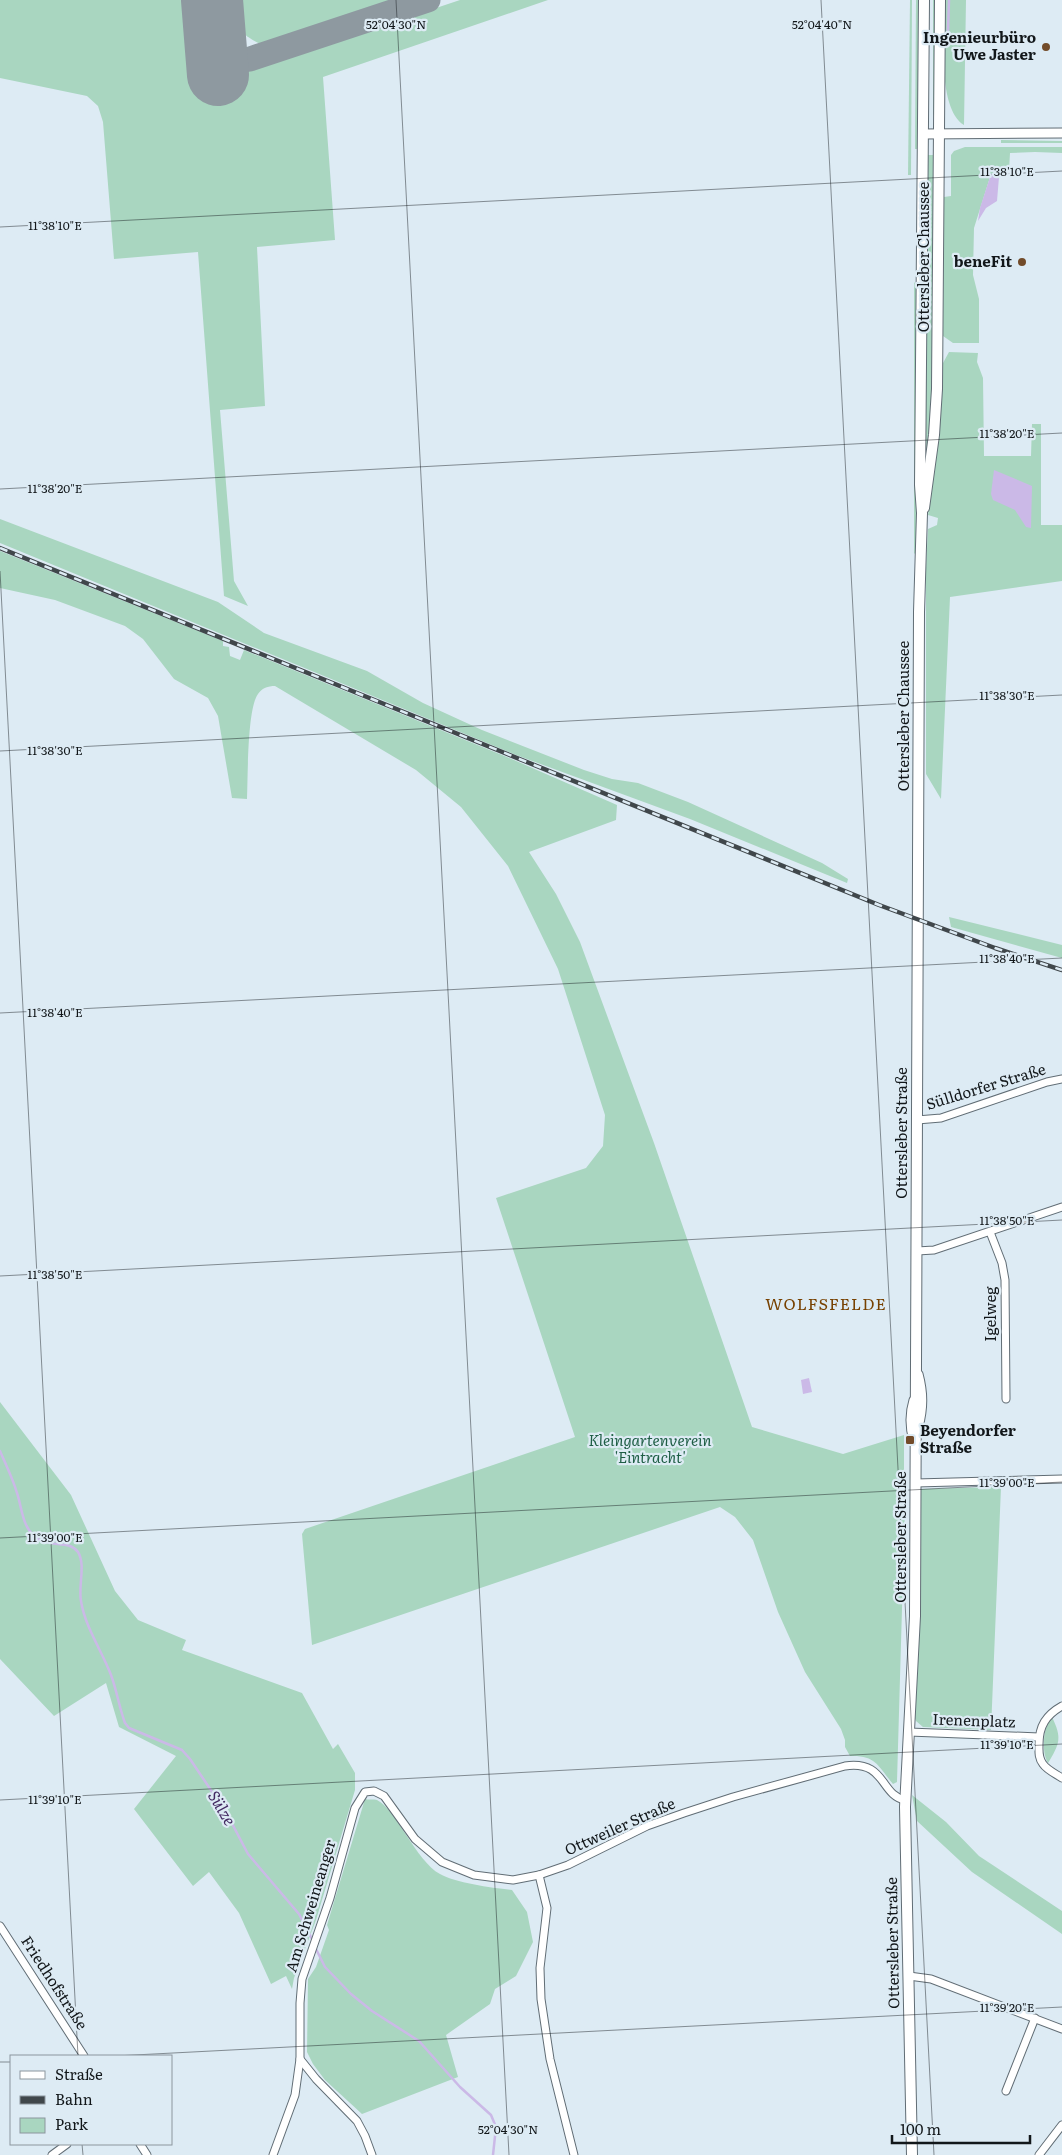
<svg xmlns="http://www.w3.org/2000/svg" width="1062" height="2155" font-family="Literata,serif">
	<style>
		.green { fill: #a9d6c0 }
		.water { fill: #cbb9e7 }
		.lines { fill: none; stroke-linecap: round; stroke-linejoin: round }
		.stream { stroke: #cbb9e7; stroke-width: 2.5 }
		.taxiway { stroke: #8e99a0; stroke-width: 25 }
		.runway { stroke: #8e99a0; stroke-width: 62 }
		.minor-casing { stroke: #616d75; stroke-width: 9 }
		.tertiary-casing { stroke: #616d75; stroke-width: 11 }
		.secondary-casing { stroke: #616d75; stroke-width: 12 }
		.minor { stroke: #fff; stroke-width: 7 }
		.tertiary { stroke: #fff; stroke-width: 9 }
		.secondary { stroke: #fff; stroke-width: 10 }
		.rail-casing { stroke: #40474b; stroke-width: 4.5 }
		.rail { stroke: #ddebf4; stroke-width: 2.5; stroke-dasharray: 8; stroke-linecap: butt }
		.ticks { fill: none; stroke: #12171a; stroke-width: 1; stroke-opacity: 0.45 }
		.poi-dot { fill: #724b29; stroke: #ddebf4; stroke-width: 2 }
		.labels { text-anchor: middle; stroke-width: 4.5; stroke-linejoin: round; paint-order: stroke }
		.poi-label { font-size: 15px; font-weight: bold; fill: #12171a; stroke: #ddebf4; text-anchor: end }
		.street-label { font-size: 15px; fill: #12171a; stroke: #ddebf4 }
		.park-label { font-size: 15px; font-style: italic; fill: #1e5e45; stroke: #ddebf4 }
		.neighbourhood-label { font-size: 16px; letter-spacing: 1px; fill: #774101; stroke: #ddebf4 }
		.water-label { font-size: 16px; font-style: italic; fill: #432a62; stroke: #ddebf4 }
		.ticks-label { font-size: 12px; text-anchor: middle; fill: #12171a; stroke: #ddebf4; stroke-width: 4.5; stroke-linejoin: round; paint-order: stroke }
	</style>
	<rect width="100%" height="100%" fill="#ddebf4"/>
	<g class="green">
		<polygon points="0,0 191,0 198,77 239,74 460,0 548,0 323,77 335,240 257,247 265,406 220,410 234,581 248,606 224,596 198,252 114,259 103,122 98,106 87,96 0,78"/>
		<path d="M232 0H394L261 44C238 34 234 24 232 0Z"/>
		<polygon points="910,0 912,0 911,175 908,175"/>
		<polygon points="916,0 919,0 918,149 915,149"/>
		<polygon points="933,0 935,0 934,115 933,114"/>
		<path d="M945 0H966L964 125C936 107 945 30 945 0Z"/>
		<polygon points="1001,140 1062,141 1062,143 1001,143"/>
		<polygon points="965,147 1062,147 1062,153 1035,152 1010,153 1009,170 1001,168 998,174 991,174 974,228 973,275 979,299 979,343 953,343 943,336 944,197 951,196 951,155 954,151"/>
		<path d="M928 155H934C934 260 940 372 923 476L926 403Z"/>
		<polygon points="914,282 917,286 916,552 914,554"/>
		<polygon points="949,352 978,353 977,362 983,378 984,456 1031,456 1032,424 1041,424 1041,525 1062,525 1062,581 950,597 941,799 926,774 926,568 928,529 937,525 938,518 928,515 942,398 943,363"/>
		<polygon points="0,519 218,602 264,633 367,671 423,703 482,730 584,770 612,779 638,783 688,802 822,863 848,879 847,883 690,819 516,755 0,543"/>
		<path d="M0 551 223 641V646L229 647 230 656 240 660 244 650 514 760 617 805 616 820 529 852 556 894 580 942 654 1143 752 1427 843 1454 904 1435V1490L902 1498 905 1505 897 1782 893 1784C878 1766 876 1755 850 1756L845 1747V1740L841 1729 805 1672 778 1612 753 1540 735 1517 720 1507 312 1645 302 1534 305 1529 575 1437 496 1198 586 1168 603 1146 605 1115 558 969 508 866 461 807 416 770 275 686C268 686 262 688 258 694 247 709 248 778 247 799L232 798 218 716 208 698 174 679 143 639 125 626 55 600 0 588Z"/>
		<polygon points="949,917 1062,945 1062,958 951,927"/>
		<polygon points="0,1402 71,1495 115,1591 138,1620 186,1640 182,1650 302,1693 333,1749 338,1744 355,1773 355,1790 316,1920 294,1978 292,1989 286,1976 271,1984 239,1913 209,1872 193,1886 134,1809 176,1756 119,1727 106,1683 54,1716 0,1659"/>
		<polygon points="1001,1487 991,1730 923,1727 916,1721 914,1716 920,1607 921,1489"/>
		<path d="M1052 1717C1062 1738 1060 1743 1048 1763 1041 1752 1043 1726 1052 1717Z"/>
		<polygon points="912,1795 946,1822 979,1856 1062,1911 1062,1934 972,1872 917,1821"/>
		<path d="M365 1799C368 1800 374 1799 377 1800 396 1809 416 1861 440 1874 455 1883 494 1888 512 1890L527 1912 533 1942 516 1976 495 1989 490 2004 446 2035 458 2077 362 2114 325 2080 313 2064 307 2052 308 1979 316 1967 329 1930 327 1925Z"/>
	</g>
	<g class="water">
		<polygon points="994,173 998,174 999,177 997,201 986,208 978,221 980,208 991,174"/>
		<polygon points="994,470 1032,486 1031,528 1026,527 1015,510 993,500 991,494"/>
		<polygon points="809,1378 812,1392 803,1394 801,1380"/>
	</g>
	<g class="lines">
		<g class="stream">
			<polyline points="948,30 949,0"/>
			<path d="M0 1451C6 1465 13 1479 17 1493 22 1508 22 1525 34 1536 48 1549 69 1539 78 1552 86 1565 78 1586 81 1601 85 1627 102 1651 111 1675 117 1691 119 1707 125 1723L129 1728 182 1750 190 1759 227 1814 248 1854 299 1914 313 1941"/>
			<polyline points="315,1947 325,1967 351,1994 372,2011 419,2041 460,2087 491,2115 496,2127 493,2155"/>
		</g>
		<path class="taxiway" d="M215 38C221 55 233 62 250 59L428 0"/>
		<polyline class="runway" points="212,0 218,75"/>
		<defs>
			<g id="minor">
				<polyline points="917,1120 941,1118 1047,1082 1062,1079"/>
				<polyline points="990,1232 1002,1263 1005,1280 1006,1399"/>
				<polyline points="917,1251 934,1250 1062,1207"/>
				<path d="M919 1427C924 1408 924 1393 919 1374"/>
				<path d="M913 1441C909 1427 909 1413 913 1400"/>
				<polyline points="916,1483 1062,1479"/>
				<path d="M1062 1706C1046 1715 1039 1726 1039 1744 1039 1751 1038 1758 1043 1764 1047 1770 1056 1774 1062 1778"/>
				<polyline points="909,1732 1039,1737"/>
				<polyline points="539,1875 547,1908 540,1968 541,1999 550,2059 574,2155"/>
				<polyline points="0,1926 84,2056"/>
				<polyline points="909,1976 931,1979 1062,2029"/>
				<polyline points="1006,2091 1035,2018"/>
				<polyline points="140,2144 147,2155"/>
				<polyline points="52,2155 67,2144"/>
				<polyline points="273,2155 295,2095 300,2059"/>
				<path d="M372 2155 365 2136 357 2121 316 2079 300 2059V2003L302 1979 330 1898 355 1808 365 1792 374 1791 384 1796 415 1839 442 1862 474 1875 513 1880 539 1875 568 1865 647 1826 684 1813 733 1797 845 1766C886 1760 880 1795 905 1800"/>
				<polyline points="1039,2155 1062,2125"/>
			</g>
			<polyline id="tertiary" points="923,134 1062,133"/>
			<g id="secondary">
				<polyline points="924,508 934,435 937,389 940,0"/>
				<polyline points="912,2155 905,1807 915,1616 919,612 922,513 920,485 924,0"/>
			</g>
		</defs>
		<use href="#minor" class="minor-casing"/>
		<use href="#tertiary" class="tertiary-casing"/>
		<use href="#secondary" class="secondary-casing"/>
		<use href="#minor" class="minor"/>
		<use href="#tertiary" class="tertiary"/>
		<use href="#secondary" class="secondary"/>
		<defs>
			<polyline id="rail" points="0,548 879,905 995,948 1062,970"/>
		</defs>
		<use href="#rail" class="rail-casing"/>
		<use href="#rail" class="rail"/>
	</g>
	<path class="ticks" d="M396 0 509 2155M821 0 934 2155M0 227 1062 171M0 489 1062 433M0 571 78 2056M0 751 1062 695M0 1013 1062 958M0 1276 1062 1220M0 1538 1062 1482M0 1800 1062 1744M115 2056 1062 2007M0 2062H11M82 2144 83 2155"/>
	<g class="poi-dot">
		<circle cx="1046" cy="47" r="5"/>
		<circle cx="1022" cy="262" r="5"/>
		<rect x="905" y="1435" width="10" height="10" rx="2.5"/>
	</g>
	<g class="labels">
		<g class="poi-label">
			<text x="1036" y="43">Ingenieurbüro<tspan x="1036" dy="17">Uwe Jaster</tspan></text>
			<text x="1012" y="267">beneFit</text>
			<text x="920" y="1436" text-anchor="start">Beyendorfer<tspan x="920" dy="17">Straße</tspan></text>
		</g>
		<g class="street-label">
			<text transform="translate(924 257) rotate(-90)" y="5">Ottersleber Chaussee</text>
			<text transform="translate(904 716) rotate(-90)" y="5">Ottersleber Chaussee</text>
			<text transform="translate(986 1087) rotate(-17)" y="5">Sülldorfer Straße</text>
			<text transform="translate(902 1133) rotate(-90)" y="5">Ottersleber Straße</text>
			<text transform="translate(991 1314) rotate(-90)" y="5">Igelweg</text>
			<text transform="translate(901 1537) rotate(-90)" y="5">Ottersleber Straße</text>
			<text transform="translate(974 1721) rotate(2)" y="5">Irenenplatz</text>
			<text transform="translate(620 1827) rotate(-24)" y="5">Ottweiler Straße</text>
			<text transform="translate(311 1906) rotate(-73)" y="5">Am Schweineanger</text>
			<text transform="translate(893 1943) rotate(-91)" y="5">Ottersleber Straße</text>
			<text transform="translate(54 1983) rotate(57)" y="5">Friedhofstraße</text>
		</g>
		<g class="park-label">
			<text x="650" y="1446">Kleingartenverein<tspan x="650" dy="17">'Eintracht'</tspan></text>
		</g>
		<g class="neighbourhood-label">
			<text x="826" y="1310">WOLFSFELDE</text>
		</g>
		<g class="water-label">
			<text transform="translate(222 1808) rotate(59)" y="6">Sülze</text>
		</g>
	</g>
	<g class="ticks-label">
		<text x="396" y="29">52°04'30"N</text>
		<text x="822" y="29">52°04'40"N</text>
		<text x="1007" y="176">11°38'10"E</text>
		<text x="55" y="230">11°38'10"E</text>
		<text x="1007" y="438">11°38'20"E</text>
		<text x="55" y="493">11°38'20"E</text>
		<text x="1007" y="700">11°38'30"E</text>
		<text x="55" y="755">11°38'30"E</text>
		<text x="1007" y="963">11°38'40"E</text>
		<text x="55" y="1017">11°38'40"E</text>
		<text x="1007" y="1225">11°38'50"E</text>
		<text x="55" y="1279">11°38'50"E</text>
		<text x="1007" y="1487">11°39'00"E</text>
		<text x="55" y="1542">11°39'00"E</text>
		<text x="1007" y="1749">11°39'10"E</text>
		<text x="55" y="1804">11°39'10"E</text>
		<text x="1007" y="2012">11°39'20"E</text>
		<text x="508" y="2134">52°04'30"N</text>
	</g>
	<rect x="10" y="2055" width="162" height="90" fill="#ddebf4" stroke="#8c969d"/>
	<rect x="20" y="2071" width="25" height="8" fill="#ffffff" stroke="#8c969d"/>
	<text x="55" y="2080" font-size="15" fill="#12171a">Straße</text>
	<rect x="20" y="2096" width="25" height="8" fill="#40474b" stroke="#8c969d"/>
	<text x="55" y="2105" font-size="15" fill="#12171a">Bahn</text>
	<rect x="20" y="2118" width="25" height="15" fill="#a9d6c0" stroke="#8c969d"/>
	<text x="55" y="2130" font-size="15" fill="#12171a">Park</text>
	<path d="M892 2135v8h138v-8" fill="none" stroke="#12171a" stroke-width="2.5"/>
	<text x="900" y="2135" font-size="15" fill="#12171a" stroke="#ddebf4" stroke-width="4" paint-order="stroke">100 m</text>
</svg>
